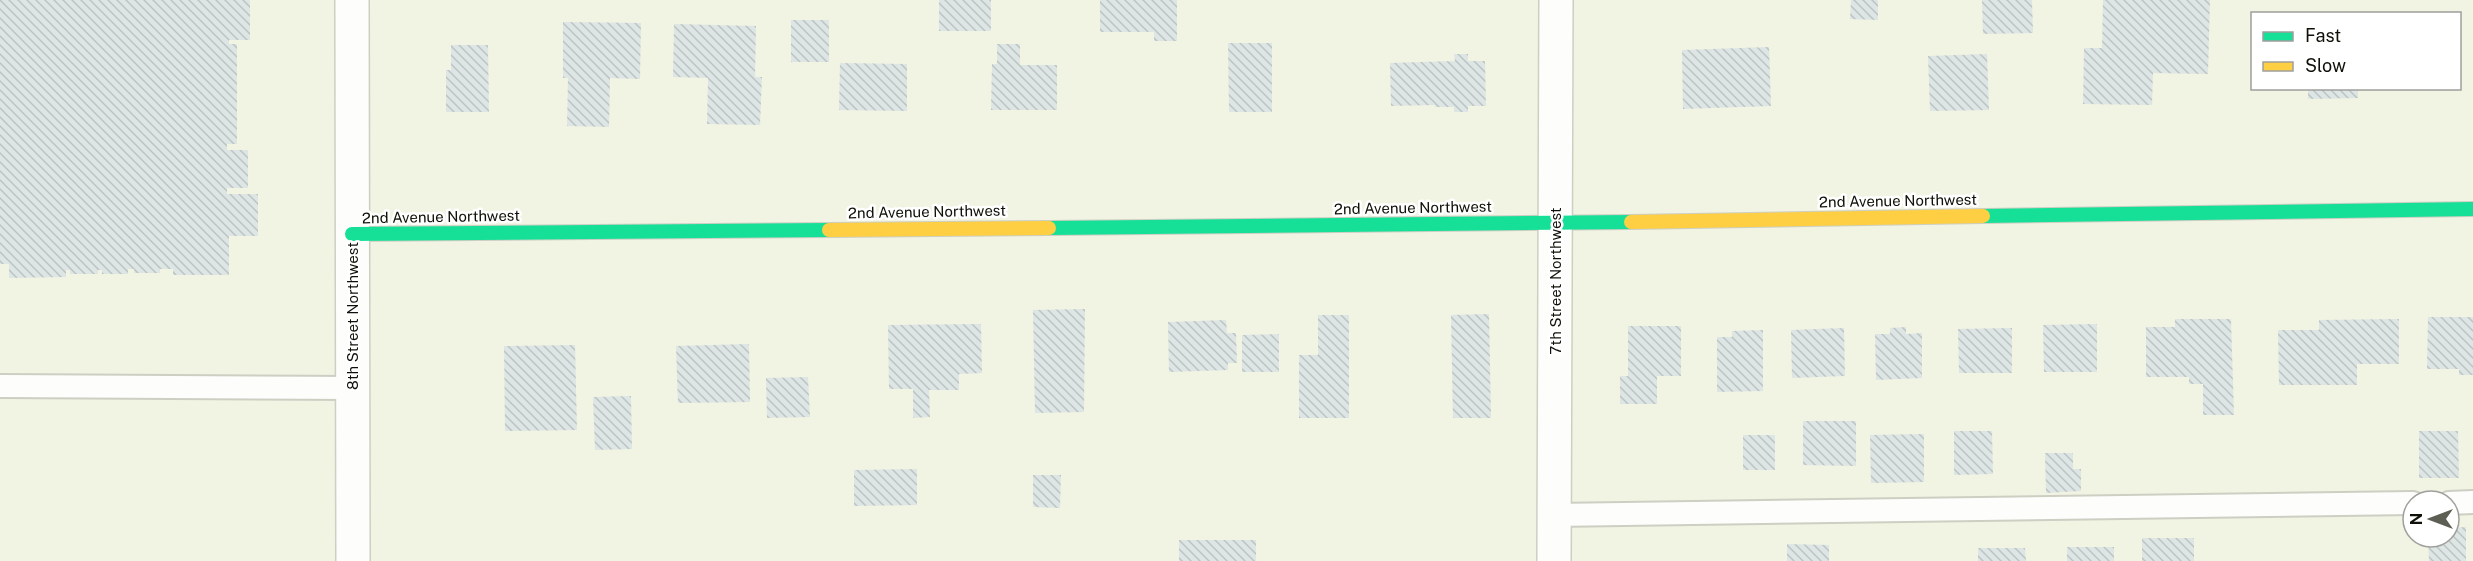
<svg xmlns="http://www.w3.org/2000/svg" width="2473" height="561" font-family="'Public Sans',sans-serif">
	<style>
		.building { fill: url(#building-back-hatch) }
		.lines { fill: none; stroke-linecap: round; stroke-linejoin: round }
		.lane-casing { stroke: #cdcfc3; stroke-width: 26 }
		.street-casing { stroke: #cdcfc3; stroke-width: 36 }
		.fast-casing { stroke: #cdcfc3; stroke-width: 16 }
		.slow-casing { stroke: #cdcfc3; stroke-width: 16 }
		.lane { stroke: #fdfdfb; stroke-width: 22 }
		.street { stroke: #fdfdfb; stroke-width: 33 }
		.fast { stroke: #16e098; stroke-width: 14 }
		.slow { stroke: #ffcf43; stroke-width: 14 }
		.labels { text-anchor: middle; stroke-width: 5; stroke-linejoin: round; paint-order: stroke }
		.street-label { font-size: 15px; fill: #0f1007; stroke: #fff }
	</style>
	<defs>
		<pattern id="building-back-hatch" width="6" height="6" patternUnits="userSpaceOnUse" patternTransform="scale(1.5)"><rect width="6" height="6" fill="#dde6e5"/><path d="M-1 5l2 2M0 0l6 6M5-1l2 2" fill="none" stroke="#bcc4c3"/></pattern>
	</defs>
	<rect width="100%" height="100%" fill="#f1f3e3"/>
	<g class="building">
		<polygon points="0,0 250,0 250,40 229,40 229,44 237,44 237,144 227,144 227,150 248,150 248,188 227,188 227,194 258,194 258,236 229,236 229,275 173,275 173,269 160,269 160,273 134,273 134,269 128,269 128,274 102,274 102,270 98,270 98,274 70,274 70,270 66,270 66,277 9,278 9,264 0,264"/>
		<rect x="939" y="0" width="52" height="31"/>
		<polygon points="1100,0 1177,0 1177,41 1154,41 1154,32 1100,32"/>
		<polygon points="1851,0 1878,0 1878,20 1850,19"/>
		<polygon points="1982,0 2032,0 2033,33 1983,34"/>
		<polygon points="2103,0 2210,0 2208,74 2153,73 2152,105 2083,104 2084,48 2102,48"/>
		<rect x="791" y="20" width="38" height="42"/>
		<polygon points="563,22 641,23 640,79 610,78 609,127 567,126 568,78 563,78"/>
		<polygon points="674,24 756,26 755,77 762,77 760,125 707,124 708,78 673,77"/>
		<polygon points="1228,43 1272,43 1272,112 1229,112"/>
		<polygon points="997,44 1020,44 1020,65 1057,65 1057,110 991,110 992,64 997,64"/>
		<polygon points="451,45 488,45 489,112 446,112 446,70 451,70"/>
		<polygon points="1769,47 1771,106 1683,109 1682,50"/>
		<polygon points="1454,54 1468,54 1468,61 1485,61 1486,106 1468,106 1468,112 1454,112 1454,107 1435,107 1435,105 1391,106 1390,63 1455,61"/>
		<polygon points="1987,54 1989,110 1930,111 1928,56"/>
		<polygon points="840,63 907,64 907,111 839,110"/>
		<polygon points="2308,88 2358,88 2358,98 2308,99"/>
		<polygon points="1085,309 1084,412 1035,413 1033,310"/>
		<polygon points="1489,314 1491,418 1453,418 1451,315"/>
		<polygon points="1318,315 1349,315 1349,418 1299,418 1299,355 1318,355"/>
		<polygon points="2428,317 2473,317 2473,375 2459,375 2459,369 2427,369"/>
		<polygon points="2175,319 2231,319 2234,415 2203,415 2203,384 2189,384 2189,377 2146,377 2146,327 2175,327"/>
		<polygon points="2399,319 2399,364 2357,364 2357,385 2279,385 2278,330 2319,330 2319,320"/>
		<polygon points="1226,320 1227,333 1236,333 1237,363 1228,363 1228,370 1169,372 1168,322"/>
		<polygon points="981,324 982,373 959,374 959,390 929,390 930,417 913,418 913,389 889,389 888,325"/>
		<polygon points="2097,324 2097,372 2044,372 2043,325"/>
		<polygon points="1628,326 1681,326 1681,376 1657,376 1657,404 1620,404 1620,376 1628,376"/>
		<polygon points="1906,327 1906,334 1922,333 1922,378 1876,380 1875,334 1890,334 1890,328"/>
		<polygon points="1844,328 1845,376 1792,378 1791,330"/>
		<polygon points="2012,328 2012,373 1959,373 1958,329"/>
		<polygon points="1763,330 1763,391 1717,392 1717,337 1732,337 1732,331"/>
		<polygon points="1279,334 1279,372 1242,372 1242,335"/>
		<polygon points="749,344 750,402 678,403 676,346"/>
		<polygon points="575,345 577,430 505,431 504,346"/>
		<polygon points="808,377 810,417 767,418 766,378"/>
		<polygon points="631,396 632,449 595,450 593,397"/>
		<polygon points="1803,421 1856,421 1856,466 1803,465"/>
		<polygon points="1954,431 1992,431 1993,474 1954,475"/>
		<polygon points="2419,431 2458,431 2459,478 2419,478"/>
		<polygon points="1924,434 1924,482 1871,483 1870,435"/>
		<rect x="1743" y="435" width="32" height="35"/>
		<polygon points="2045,453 2073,453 2073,469 2081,469 2081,491 2046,493"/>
		<polygon points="917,469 917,505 854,506 854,470"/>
		<polygon points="1033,475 1061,475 1060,508 1033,507"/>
		<polygon points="2466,527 2466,561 2429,561 2428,537 2449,537 2449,528"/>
		<rect x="2142" y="538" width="52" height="23"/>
		<rect x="1179" y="540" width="77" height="21"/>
		<polygon points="1787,544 1829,545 1829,561 1787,561"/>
		<rect x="2067" y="547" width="47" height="14"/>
		<polygon points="1978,548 2025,548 2026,561 1978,561"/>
	</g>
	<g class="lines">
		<defs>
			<g id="lane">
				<polyline points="0,386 353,388"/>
				<polyline points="2449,503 2473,502"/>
				<polyline points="1554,515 2413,503"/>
			</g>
			<g id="street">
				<polyline points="352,0 353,561"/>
				<polyline points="1554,561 1556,0"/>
			</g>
			<g id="fast">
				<polyline points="1983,216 2473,209"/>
				<polyline points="1049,228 1631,222"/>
				<polyline points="352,234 829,230"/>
			</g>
			<g id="slow">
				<polyline points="1631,222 1983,216"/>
				<polyline points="829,230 1049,228"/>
			</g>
		</defs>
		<use href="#lane" class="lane-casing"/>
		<use href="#street" class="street-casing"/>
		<use href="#fast" class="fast-casing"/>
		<use href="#slow" class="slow-casing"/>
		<use href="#lane" class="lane"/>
		<use href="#street" class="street"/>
		<use href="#fast" class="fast"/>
		<use href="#slow" class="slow"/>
	</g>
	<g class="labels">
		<g class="street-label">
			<text transform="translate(1898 201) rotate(-1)" y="5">2nd Avenue Northwest</text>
			<text transform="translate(1413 208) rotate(-1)" y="5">2nd Avenue Northwest</text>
			<text transform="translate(927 212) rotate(-1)" y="5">2nd Avenue Northwest</text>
			<text transform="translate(441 217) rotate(-1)" y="5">2nd Avenue Northwest</text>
			<text transform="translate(1556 281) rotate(-90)" y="5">7th Street Northwest</text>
			<text transform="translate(353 316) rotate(-90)" y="5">8th Street Northwest</text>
		</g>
	</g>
	<rect x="2251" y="12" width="210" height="78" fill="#ffffff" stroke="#9f9f9c" stroke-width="1.5"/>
	<rect x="2263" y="32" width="30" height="9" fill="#16e098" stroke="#9f9f9c" stroke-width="1.5"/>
	<text x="2305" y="42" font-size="18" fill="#0f1007">Fast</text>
	<rect x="2263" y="62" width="30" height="9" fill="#ffcf43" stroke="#9f9f9c" stroke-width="1.5"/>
	<text x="2305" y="72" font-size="18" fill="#0f1007">Slow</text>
	<g transform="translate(2431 519) rotate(270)"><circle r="28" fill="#ffffff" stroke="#9f9f9c" stroke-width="1.5"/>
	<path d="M0-4.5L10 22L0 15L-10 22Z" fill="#5e5f54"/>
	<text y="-9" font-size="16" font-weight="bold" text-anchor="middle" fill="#0f1007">N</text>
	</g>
</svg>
